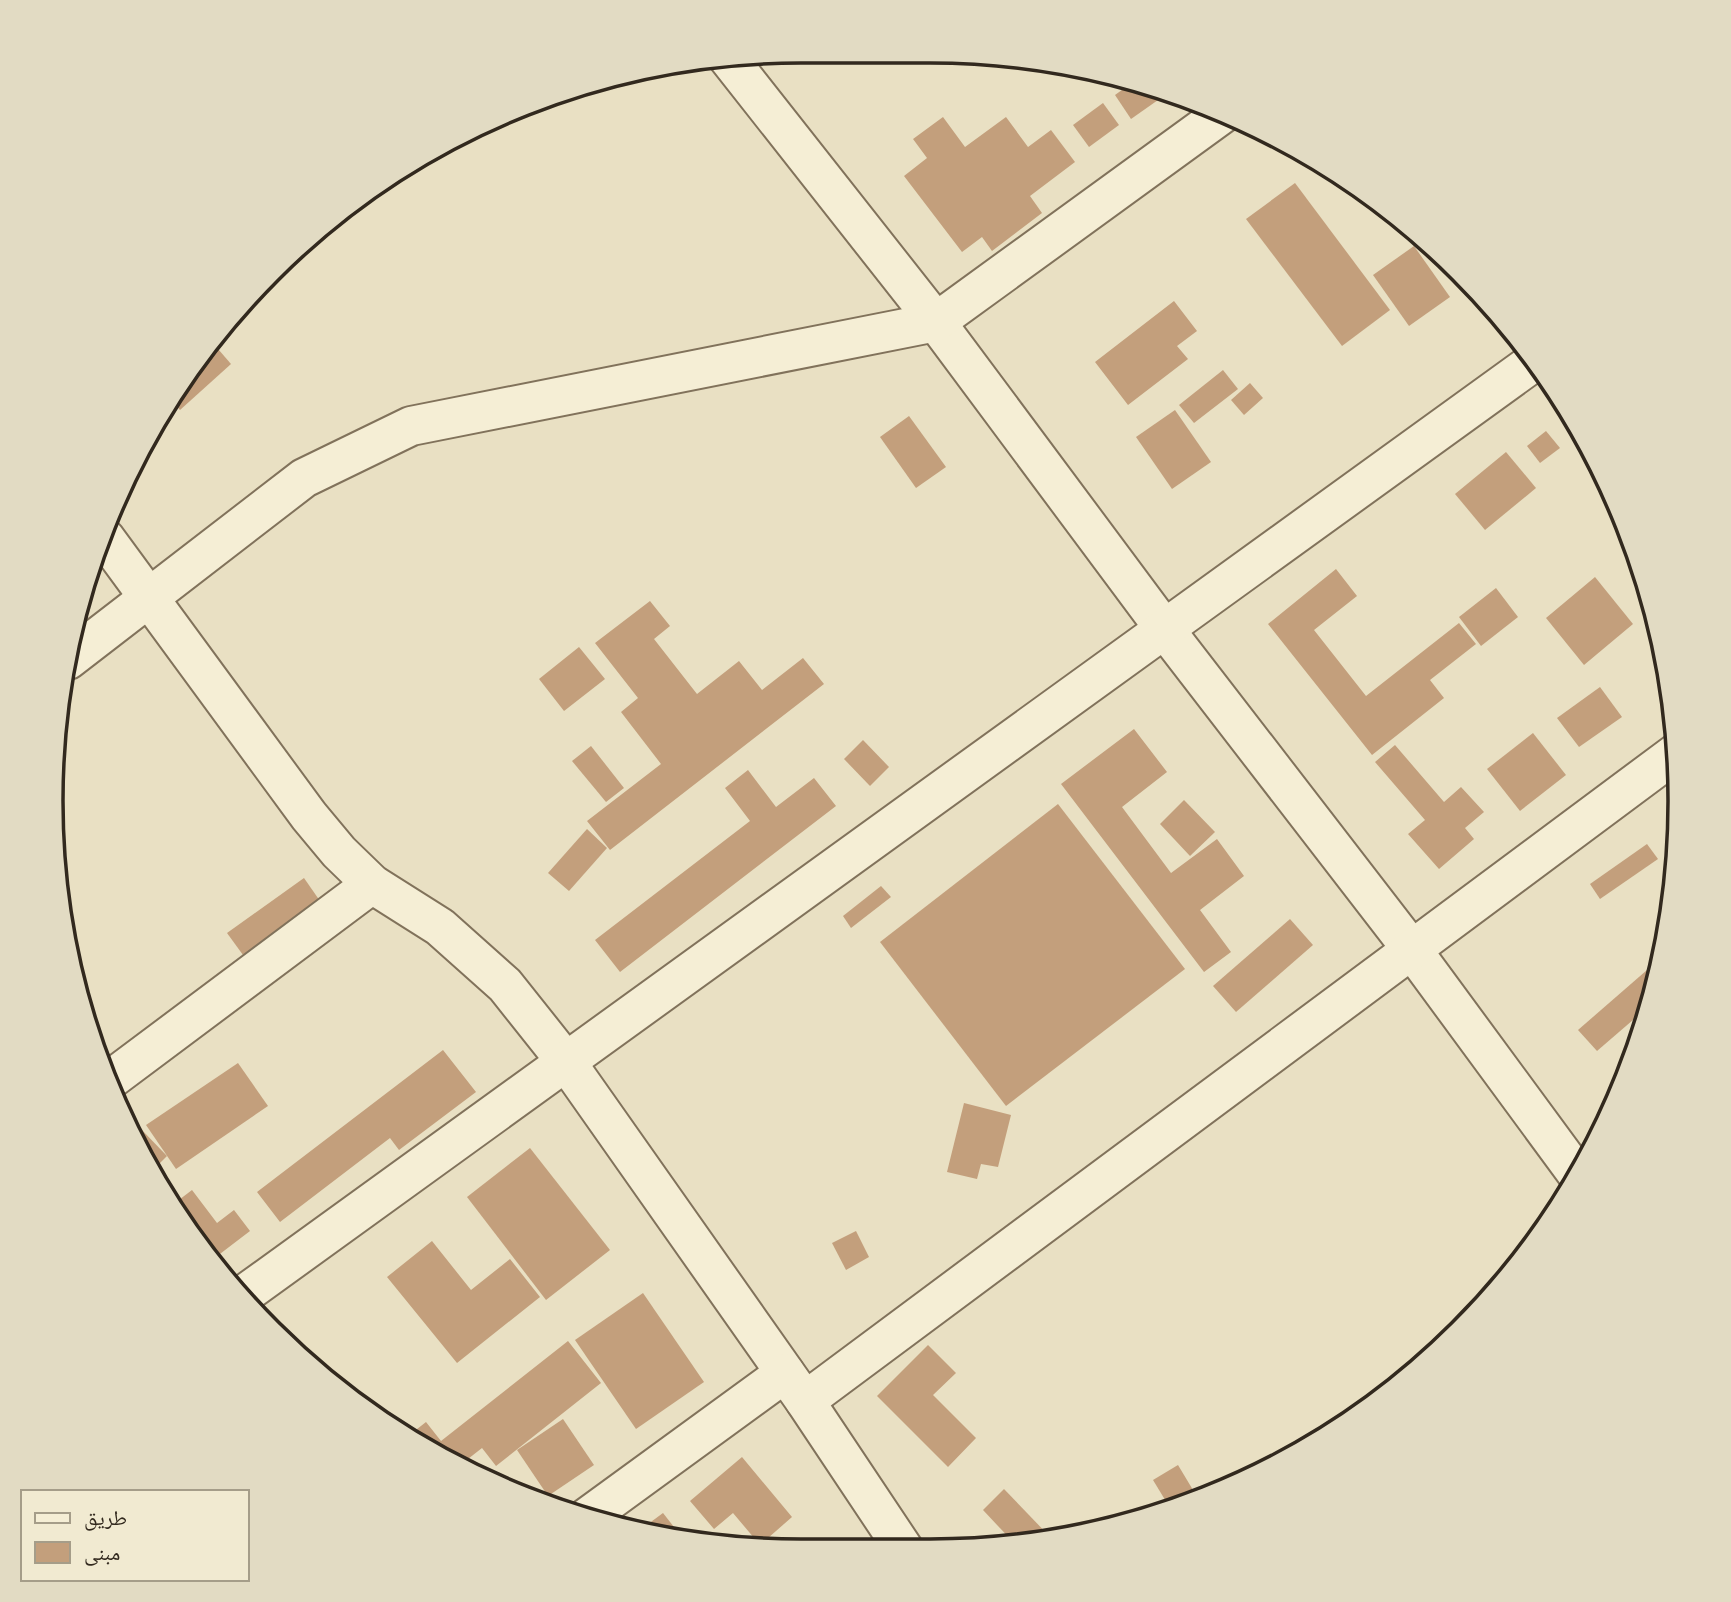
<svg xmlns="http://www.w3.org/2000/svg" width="1731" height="1602" font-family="Lora,'Noto Naskh Arabic',serif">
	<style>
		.building { fill: #c39f7c }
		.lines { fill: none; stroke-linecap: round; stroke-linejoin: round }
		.minor-casing { stroke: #81725b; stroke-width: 42 }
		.minor { stroke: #f5eed5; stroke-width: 38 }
		.rim { fill: none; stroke: #32291e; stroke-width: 3.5 }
	</style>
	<rect width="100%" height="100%" fill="#e9e0c3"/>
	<g class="building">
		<polygon points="1133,82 1168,93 1131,119 1115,95"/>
		<polygon points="1103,103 1119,125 1089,147 1073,125"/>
		<polygon points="943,117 965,147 1006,117 1028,147 1051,130 1075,162 1030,196 1042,213 992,251 982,237 962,252 904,176 927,158 913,139"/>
		<polygon points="1295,183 1390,310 1342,346 1246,219"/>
		<polygon points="1414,246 1450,297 1409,326 1373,275"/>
		<polygon points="1174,301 1197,331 1177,346 1188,359 1128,405 1095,362"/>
		<polygon points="212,342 231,364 180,410 170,399"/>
		<polygon points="1223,370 1238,389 1194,423 1179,405"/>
		<polygon points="1250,383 1263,398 1244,415 1231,400"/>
		<polygon points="1175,410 1211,462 1172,489 1136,437"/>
		<polygon points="909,416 946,467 916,488 880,437"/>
		<polygon points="1546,431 1560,448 1540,463 1527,446"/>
		<polygon points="1506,452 1536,488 1485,530 1455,494"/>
		<polygon points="1625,520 1627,527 1634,548 1616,528"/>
		<polygon points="1336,569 1357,596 1314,630 1366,696 1459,623 1476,644 1430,680 1444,698 1372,755 1268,624"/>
		<polygon points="1595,577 1633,624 1584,665 1546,618"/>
		<polygon points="1496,588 1518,617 1481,646 1459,617"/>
		<polygon points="650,601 670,626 654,639 697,694 739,661 762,690 803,658 824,684 610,850 587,821 661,764 621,712 638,698 595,643"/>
		<polygon points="579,647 605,679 564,711 539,679"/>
		<polygon points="1600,687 1622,717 1579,747 1557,718"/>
		<polygon points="1134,729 1167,772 1122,807 1171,873 1217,839 1244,876 1200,910 1231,952 1204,972 1061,784"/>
		<polygon points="1533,733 1566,775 1520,811 1487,769"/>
		<polygon points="863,740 889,767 870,786 844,759"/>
		<polygon points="1395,745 1444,802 1461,787 1484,812 1465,828 1474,839 1439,869 1408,834 1425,820 1375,762"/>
		<polygon points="591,746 624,788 606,802 572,761"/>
		<polygon points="748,770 776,807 814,778 836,806 620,972 595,940 750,821 725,788"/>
		<polygon points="1184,800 1215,832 1190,856 1160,824"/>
		<polygon points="1058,804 1185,969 1006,1106 880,942"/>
		<polygon points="587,829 607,848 569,891 548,873"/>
		<polygon points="1647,844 1658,859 1600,899 1590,884"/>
		<polygon points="304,878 320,901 243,955 227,933"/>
		<polygon points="881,886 891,897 851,928 843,916"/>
		<polygon points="1290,919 1313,945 1236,1012 1213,986"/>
		<polygon points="1647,970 1656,980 1648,1007 1597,1051 1578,1030"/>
		<polygon points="443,1050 476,1092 399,1150 390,1138 280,1222 257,1192"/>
		<polygon points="238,1063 268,1106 176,1169 146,1125"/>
		<polygon points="964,1103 1011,1115 998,1167 981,1164 977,1179 947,1172"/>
		<polygon points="139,1127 167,1156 152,1171 132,1133"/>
		<polygon points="530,1148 610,1250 546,1300 467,1197"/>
		<polygon points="192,1190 217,1223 234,1210 250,1231 212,1260 171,1206"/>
		<polygon points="856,1231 869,1257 846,1270 832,1243"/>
		<polygon points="432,1241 471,1290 510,1259 540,1297 457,1363 387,1277"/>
		<polygon points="643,1293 704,1382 636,1429 575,1340"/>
		<polygon points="568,1341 601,1383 496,1466 482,1448 459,1466 426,1451 407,1437 426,1422 441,1441"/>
		<polygon points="928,1345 956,1373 933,1395 976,1438 948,1467 877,1396"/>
		<polygon points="563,1419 594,1465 548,1496 517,1450"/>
		<polygon points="742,1457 792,1517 760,1545 733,1513 714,1529 690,1501"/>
		<polygon points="1178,1465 1199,1500 1170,1508 1153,1480"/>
		<polygon points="1004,1489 1052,1539 1014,1543 983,1510"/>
		<polygon points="663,1513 685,1541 640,1530"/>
	</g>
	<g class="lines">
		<defs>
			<g id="minor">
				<polyline points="728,58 936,322 1163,627 1413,951 1577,1174"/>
				<polyline points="105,538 309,816 339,852 372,884 440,927 505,985 567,1063 805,1401 905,1551"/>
				<polyline points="68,660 304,478 411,426 936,322 1225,112"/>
				<polyline points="106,1083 372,884"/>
				<polyline points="242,1296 1535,361"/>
				<polyline points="805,1401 1676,753"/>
				<polyline points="586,1518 785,1373"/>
			</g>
		</defs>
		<use href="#minor" class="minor-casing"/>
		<use href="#minor" class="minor"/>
	</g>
	<path d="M0 0H1731V1602H0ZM801 63H930A738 738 0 0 1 1668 801V801A738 738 0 0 1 930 1539H801A738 738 0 0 1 63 801V801A738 738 0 0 1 801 63Z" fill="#e2dbc3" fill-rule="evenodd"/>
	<path class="rim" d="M801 63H930A738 738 0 0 1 1668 801V801A738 738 0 0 1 930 1539H801A738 738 0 0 1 63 801V801A738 738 0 0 1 801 63Z"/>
	<rect x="21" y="1490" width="228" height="91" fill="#f1ead1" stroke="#a59d89" stroke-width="2"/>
	<rect x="35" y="1513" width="35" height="10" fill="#f5eed5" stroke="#a59d89" stroke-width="2"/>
	<text x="84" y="1525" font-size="21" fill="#32291e">طريق</text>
	<rect x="35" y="1542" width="35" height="21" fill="#c39f7c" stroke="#a59d89" stroke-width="2"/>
	<text x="84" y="1560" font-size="21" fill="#32291e">مبنى</text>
</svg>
